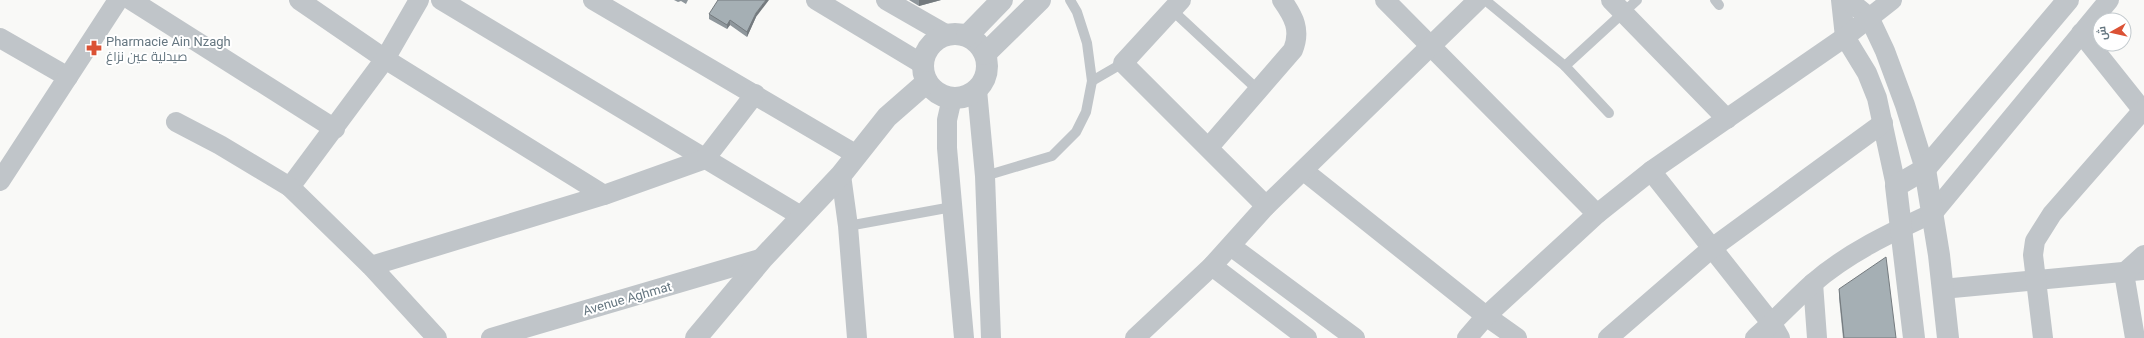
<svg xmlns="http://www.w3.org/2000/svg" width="2144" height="338" font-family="Roboto,Cairo,sans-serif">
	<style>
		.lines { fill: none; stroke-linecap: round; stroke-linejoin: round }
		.service { stroke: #c0c5c9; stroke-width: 10 }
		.minor { stroke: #c0c5c9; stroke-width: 20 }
		.tertiary { stroke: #c0c5c9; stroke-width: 22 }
		.wall { fill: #8e969b }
		.shaded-wall { fill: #747a7e }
		.building { fill: #a5afb4; stroke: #747a7e }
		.labels { text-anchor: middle; stroke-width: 4; stroke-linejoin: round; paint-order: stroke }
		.poi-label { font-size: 13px; fill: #667781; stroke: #fff; text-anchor: start }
		.street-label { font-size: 13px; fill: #667781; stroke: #fff }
	</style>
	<rect width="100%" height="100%" fill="#f9f9f7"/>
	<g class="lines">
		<g class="service">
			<polyline points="1485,0 1565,66 1637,0"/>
			<polyline points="1715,0 1719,5"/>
			<polyline points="1172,10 1258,90"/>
			<polyline points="1565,66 1609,113"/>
			<polyline points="1092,81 1123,63"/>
			<polyline points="985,176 1052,156 1076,132 1086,112 1092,81 1087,43 1077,12 1070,0"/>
			<polyline points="848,226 952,207"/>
		</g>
		<g class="minor">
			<polyline points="131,0 335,129"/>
			<polyline points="299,0 385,59 604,195"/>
			<polyline points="419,0 385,59 290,187 371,266 437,338"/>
			<polyline points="441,0 801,216"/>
			<polyline points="593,0 857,155"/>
			<polyline points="816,0 924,65"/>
			<polyline points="886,0 947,35"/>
			<polyline points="1181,0 1123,63 1266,206"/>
			<polyline points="1385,0 1597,214"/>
			<polyline points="1611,0 1727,119"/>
			<polyline points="1841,0 1845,37 1867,73 1877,98 1896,186"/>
			<polyline points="1848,0 1869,17 1885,51 1905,105 1925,169"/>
			<polyline points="2081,33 2144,112"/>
			<polyline points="0,38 68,77"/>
			<polyline points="977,90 985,176 991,338"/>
			<polyline points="952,98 947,120 947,148 964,338"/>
			<polyline points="176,122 220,145 290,187"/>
			<path d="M1209 147 1293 50C1301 30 1294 17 1282 0"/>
			<polyline points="1304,171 1486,316 1517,338"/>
			<polyline points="1651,171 1772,324 1780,338"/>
			<polyline points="841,175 848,226 857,338"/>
			<polyline points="0,181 118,0"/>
			<polyline points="1232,247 1355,338"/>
			<polyline points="371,266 604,195 705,159 755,94"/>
			<polyline points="1212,266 1307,338"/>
			<polyline points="1813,283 1817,338"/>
			<polyline points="1942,289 2144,270"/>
			<polyline points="491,338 763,258"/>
			<polyline points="1135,338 1212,266 1266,206 1478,0"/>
			<polyline points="1467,338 1486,316 1597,214 1651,171 1845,37 1892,0"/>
			<polyline points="1608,338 1712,248 1883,123"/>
			<path d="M1755 338C1775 321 1793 301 1812 284 1847 253 1892 232 1933 213L2109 0"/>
			<polyline points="2043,338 2033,255 2035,241 2052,214 2143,110"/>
			<polyline points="2135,338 2124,273 2144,255"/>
		</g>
		<g class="tertiary">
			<circle cx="955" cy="66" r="32"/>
			<polyline points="967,36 1002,0"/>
			<polyline points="985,54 1040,0"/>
			<polyline points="1925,169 1939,255 1948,338"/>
			<polyline points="696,338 763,258 841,175 887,117 927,82"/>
			<polyline points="1914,338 1896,186 1925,169 2068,0"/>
		</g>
	</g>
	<g class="wall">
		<polygon points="674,0 688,0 686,4 681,1 678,2"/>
		<polygon points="909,0 941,0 919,6"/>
		<polygon points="709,14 756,17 747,37 730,25 727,29 709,19"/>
		<polygon points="1839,289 1896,338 1843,338 1839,298"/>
	</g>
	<g class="shaded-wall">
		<polygon points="766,0 769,0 756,17 747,37 747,32 756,13"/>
		<polygon points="919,0 941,0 919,6"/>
		<polygon points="730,20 730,25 727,29 727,25"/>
	</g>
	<g class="building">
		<polygon points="718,0 766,0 756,13 747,32 730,20 727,25 709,14"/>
		<polygon points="1886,257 1896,338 1844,338 1839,289"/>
	</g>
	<defs>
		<symbol id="pharmacy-bare" viewBox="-9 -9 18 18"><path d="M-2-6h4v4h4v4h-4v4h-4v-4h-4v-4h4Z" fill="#db5235" stroke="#fff" stroke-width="2.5" paint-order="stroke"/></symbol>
	</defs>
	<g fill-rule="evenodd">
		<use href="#pharmacy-bare" x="83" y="37" width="22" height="22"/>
	</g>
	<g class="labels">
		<g class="poi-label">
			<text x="106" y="46">Pharmacie Ain Nzagh<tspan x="106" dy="15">صيدلية عين نزاغ</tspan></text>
		</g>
		<g class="street-label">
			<text transform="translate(627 298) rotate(-16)" y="5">Avenue Aghmat</text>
		</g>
	</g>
	<g transform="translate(2112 32) rotate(262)"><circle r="19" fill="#ffffff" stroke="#c2c9cd"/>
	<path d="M0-3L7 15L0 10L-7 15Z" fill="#db5235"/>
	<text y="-6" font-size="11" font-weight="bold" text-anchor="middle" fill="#667781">ش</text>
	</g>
</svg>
